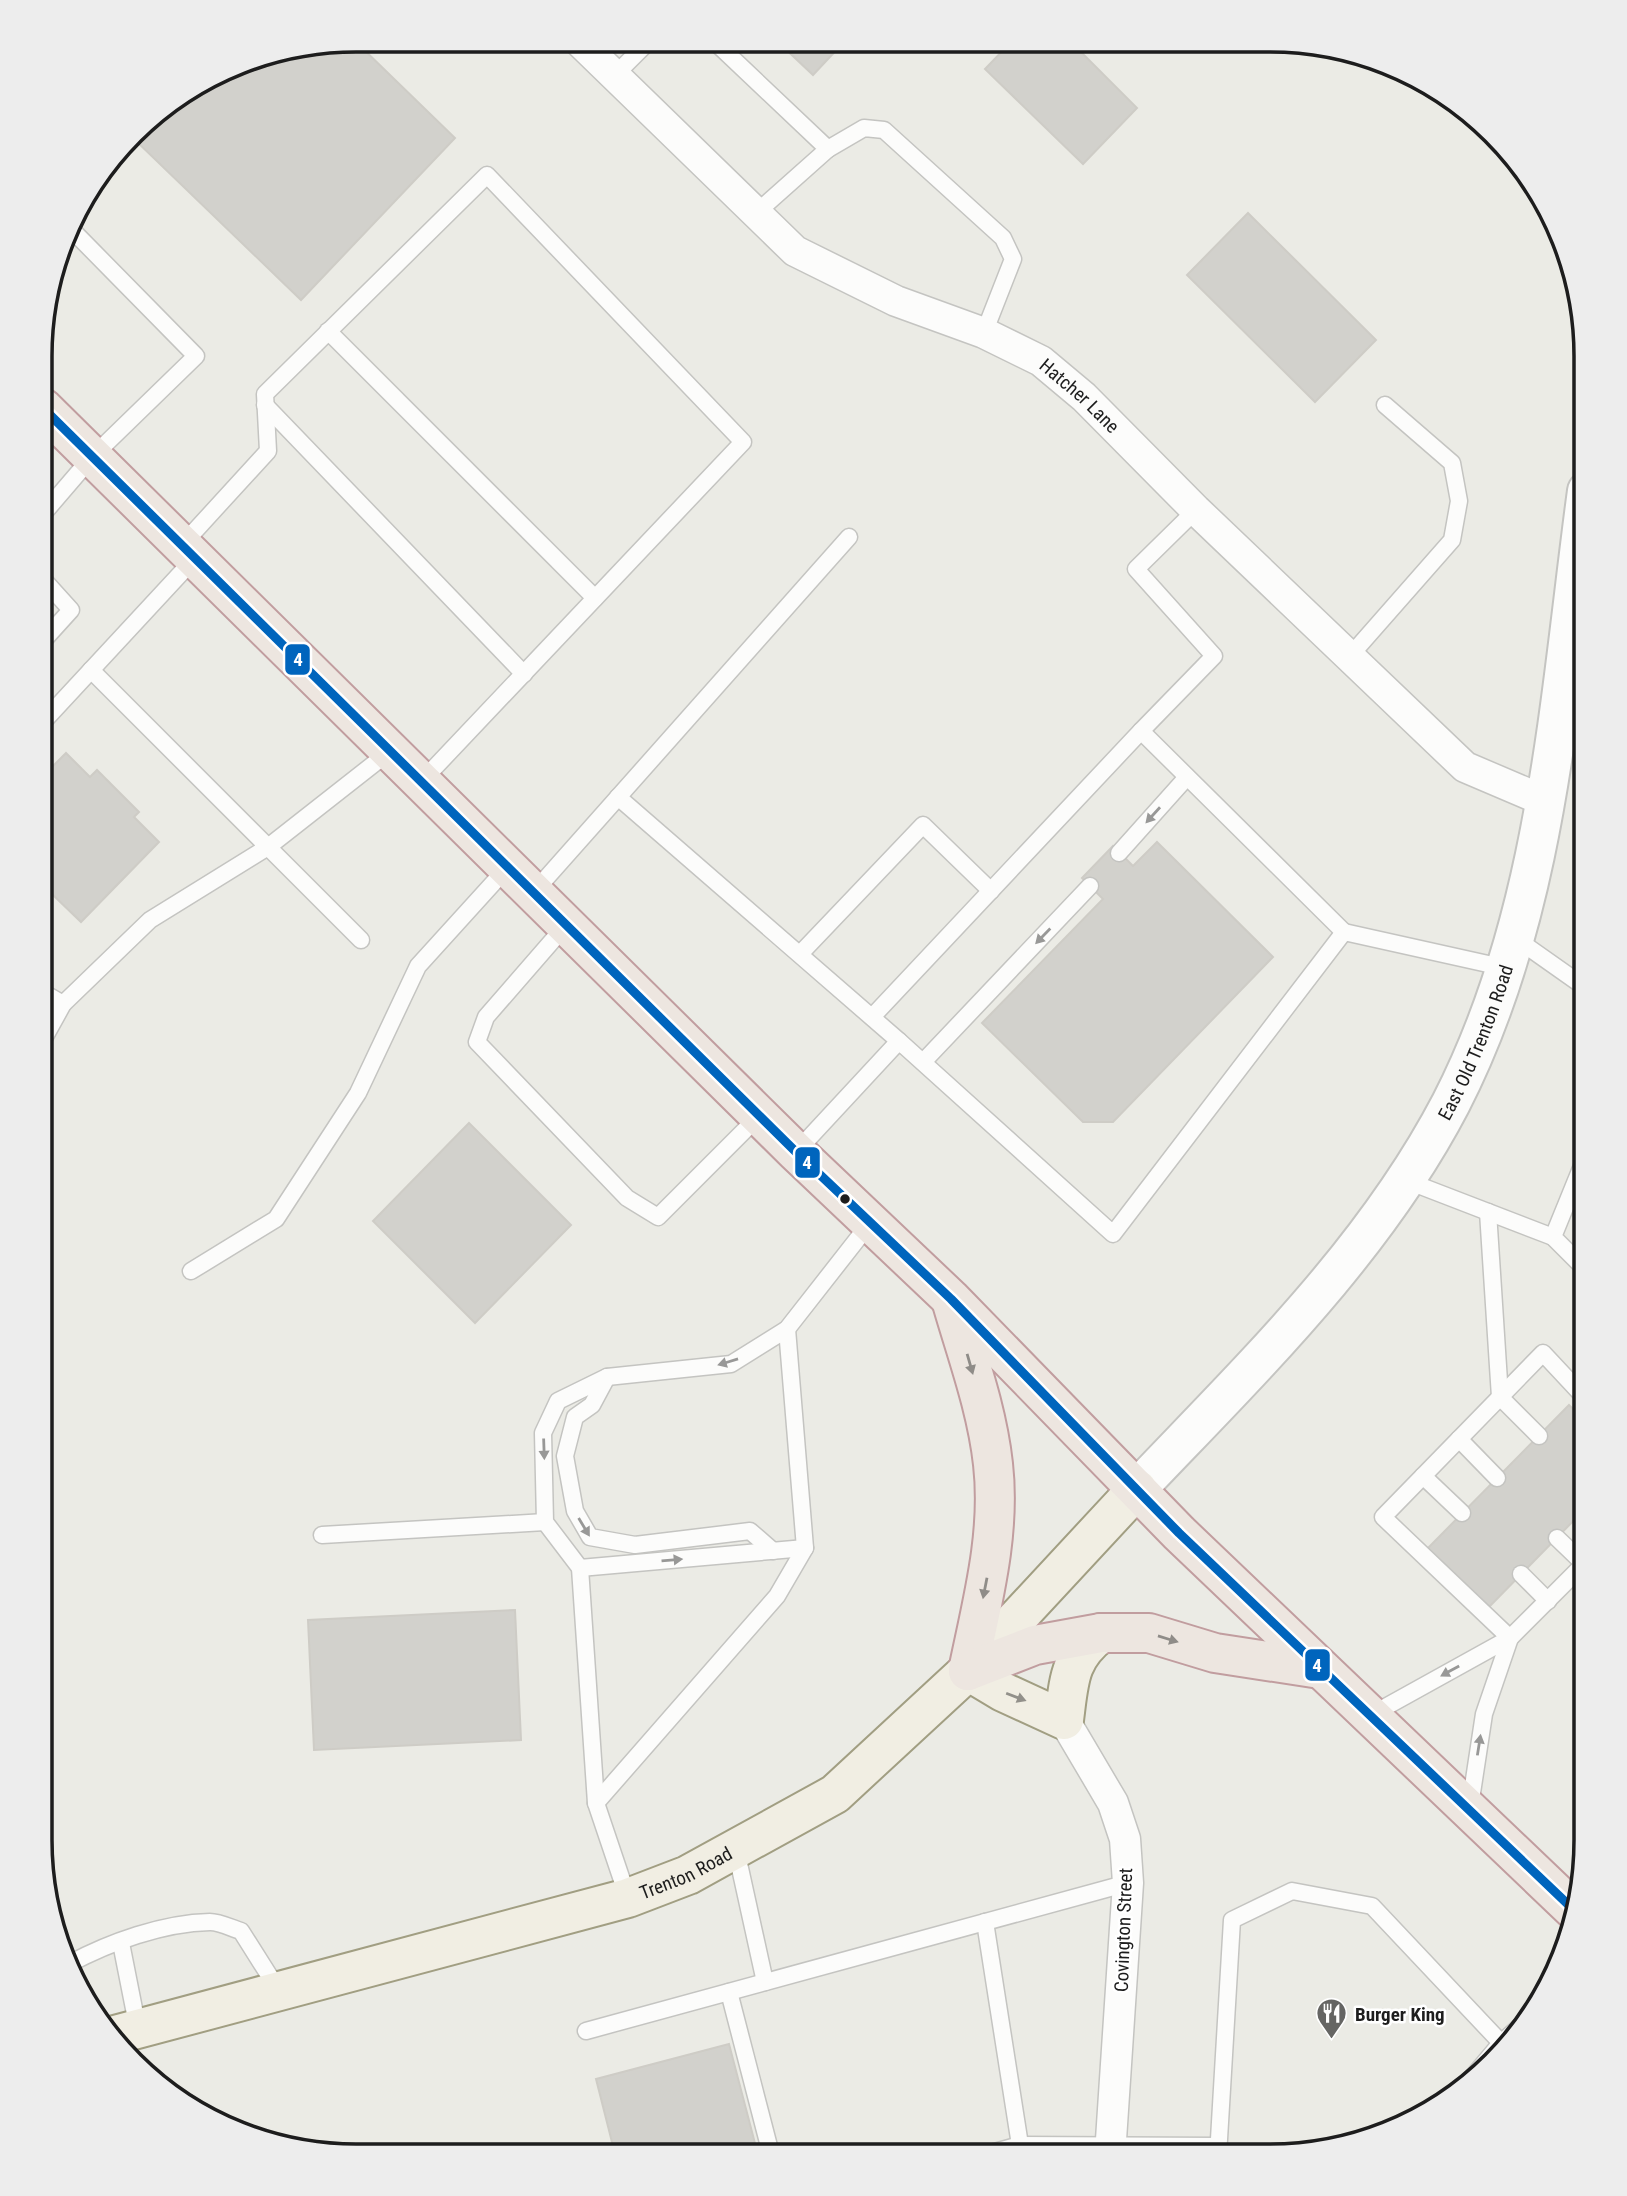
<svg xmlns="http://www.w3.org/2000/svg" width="1627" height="2196" font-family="'Roboto Condensed',sans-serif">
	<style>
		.building { fill: #d2d1cc; stroke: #ceccc6; stroke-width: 2 }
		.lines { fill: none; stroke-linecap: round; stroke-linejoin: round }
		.service-casing { stroke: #c4c4c1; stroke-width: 19 }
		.minor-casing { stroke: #c4c4c1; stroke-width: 33 }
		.tertiary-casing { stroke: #c4c4c1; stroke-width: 42 }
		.primary-casing { stroke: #a19e82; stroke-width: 42 }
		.trunk-casing { stroke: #c19d9f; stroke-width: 42 }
		.service { stroke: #fcfcfb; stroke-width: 16 }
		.minor { stroke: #fcfcfb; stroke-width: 30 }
		.tertiary { stroke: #fcfcfb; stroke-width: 38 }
		.primary { stroke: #f1eee3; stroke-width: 38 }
		.trunk { stroke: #ede6e0; stroke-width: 38 }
		.bus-1-casing { stroke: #fff; stroke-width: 14 }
		.bus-1 { stroke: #0065bd; stroke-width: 9 }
		.oneway { fill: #989897 }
		.oneway2 { fill: #8f8c88 }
		.oneway3 { fill: #92908a }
		.bus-dot { fill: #1d1d1d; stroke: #fff; stroke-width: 2.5 }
		.labels { text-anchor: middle; stroke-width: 5; stroke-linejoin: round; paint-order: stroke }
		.street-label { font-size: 19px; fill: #1d1d1d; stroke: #fff }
		.poi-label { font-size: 19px; font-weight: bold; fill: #1d1d1d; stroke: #fff; text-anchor: start }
		.rim { fill: none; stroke: #1d1d1d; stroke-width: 3.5 }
		.line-badge { stroke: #fff; stroke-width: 2.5 }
		.badge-label { font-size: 19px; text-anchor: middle; font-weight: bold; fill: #fff }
	</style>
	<rect width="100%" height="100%" fill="#ebebe5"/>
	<g class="building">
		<polygon points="355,41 455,138 301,300 134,139 161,112 255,57"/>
		<polygon points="777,41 844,42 813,75"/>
		<polygon points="1011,42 1071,42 1137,108 1083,164 985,69"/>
		<polygon points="1248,213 1376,340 1315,402 1187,275"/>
		<polygon points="66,753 90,777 97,770 139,812 134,817 159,842 81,922 53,895 42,906 42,777"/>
		<polygon points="1157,842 1273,957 1113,1122 1083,1122 982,1023 1103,899 1082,878 1113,846 1133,866"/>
		<polygon points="469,1123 571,1225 475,1323 373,1221"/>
		<polygon points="1569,1405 1586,1422 1586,1508 1487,1609 1427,1549"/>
		<polygon points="515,1610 521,1740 314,1750 308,1620"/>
		<polygon points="729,2044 757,2151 745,2154 615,2154 596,2079"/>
	</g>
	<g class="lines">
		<defs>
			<g id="service">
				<polyline points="714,41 828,149 755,214"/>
				<polyline points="614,76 649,41"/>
				<polyline points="828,149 864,128 884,130 1003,238 1013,259 984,333"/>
				<polyline points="328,331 595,598"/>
				<polyline points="265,405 524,674"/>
				<polyline points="43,514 91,458 196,356 72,230"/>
				<polyline points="182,545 268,451 265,394 487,175 743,442 420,783"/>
				<polyline points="42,642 71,610 43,579"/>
				<polyline points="1350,656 1452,540 1459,501 1452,463 1385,405"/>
				<polyline points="42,723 195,558"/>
				<polyline points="1141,731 1214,656 1136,569 1196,510"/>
				<polyline points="618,797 899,1041"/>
				<polyline points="1119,853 1187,777"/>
				<polyline points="533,893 849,537"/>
				<polyline points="566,925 486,1017 477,1042 627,1198 658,1217 760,1115"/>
				<polyline points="1515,938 1586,988"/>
				<polyline points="361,940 268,847 389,752"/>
				<polyline points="800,954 923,825 991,891"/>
				<polyline points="42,992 63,1004"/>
				<polyline points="872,1017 1141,731 1344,932"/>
				<polyline points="42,1042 63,1004 150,920 268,847 91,670"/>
				<polyline points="923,1062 1090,886"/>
				<polyline points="796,1152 899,1041 1113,1234 1344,932 1506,968"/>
				<polyline points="1405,1180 1553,1237"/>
				<polyline points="1488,1212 1500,1397 1539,1436"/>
				<polyline points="1586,1270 1553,1237 1586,1156"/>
				<polyline points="191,1271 276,1219 358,1093 418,966 507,868"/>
				<polyline points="607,1377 592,1405 575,1417 565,1456 575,1511 590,1537 635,1545 750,1531 773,1551"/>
				<polyline points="1459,1439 1497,1478"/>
				<polyline points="1423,1476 1462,1513"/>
				<polyline points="322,1535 545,1522"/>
				<polyline points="1557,1538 1584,1564"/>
				<polyline points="580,1568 805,1548"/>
				<polyline points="1521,1574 1548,1601"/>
				<polyline points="1510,1638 1383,1517 1543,1353 1586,1399"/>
				<polyline points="1371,1715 1510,1638 1586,1562"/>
				<polyline points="596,1803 777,1596 805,1548 787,1329"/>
				<polyline points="1470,1806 1484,1714 1510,1638"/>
				<polyline points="736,1850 765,1982"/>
				<polyline points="628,1898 596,1803 580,1568 545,1522 543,1433 558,1401 607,1377 731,1364 787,1329 870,1223"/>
				<polyline points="985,1922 1020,2145"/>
				<polyline points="121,1943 138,2029"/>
				<path d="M69 1964C110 1942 163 1923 210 1922 220 1922 231 1928 241 1931L279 1991"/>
				<polyline points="729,1992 771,2154"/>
				<polyline points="586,2031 1128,1883"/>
				<polyline points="1464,2087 1501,2043 1534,2014"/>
				<polyline points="984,2155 1020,2145 1218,2146"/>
				<polyline points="1218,2156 1232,1920 1292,1891 1372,1906 1505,2047"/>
			</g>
			<g id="minor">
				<path id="s1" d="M579 41 795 251 896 301 984 333 1041 361 1084 397 1196 510 1465 767 1547 802"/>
				<polyline points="1064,1720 1113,1803 1125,1839 1128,1883 1110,2155"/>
			</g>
			<g id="tertiary">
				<path id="s2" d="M1137 1489C1251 1369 1374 1251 1451 1103 1548 914 1559 698 1587 491"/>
			</g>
			<g id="primary">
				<path d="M968 1671 1003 1692 1064 1720C1069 1682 1068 1658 1101 1633"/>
				<path id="s3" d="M111 2036 628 1898 688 1875 835 1794 968 1671 1137 1489"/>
			</g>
			<g id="trunk">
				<polyline points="43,408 796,1152 951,1299 1179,1533 1576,1912"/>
				<path d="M952 1303C967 1355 987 1409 993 1464 1001 1534 982 1603 968 1671"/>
				<polyline points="968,1671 1035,1645 1101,1633 1149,1633 1215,1653 1320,1669"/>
			</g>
		</defs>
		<use href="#service" class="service-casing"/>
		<use href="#minor" class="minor-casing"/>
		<use href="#tertiary" class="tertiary-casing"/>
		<use href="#primary" class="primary-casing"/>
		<use href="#trunk" class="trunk-casing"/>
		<use href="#service" class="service"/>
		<use href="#minor" class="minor"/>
		<use href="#tertiary" class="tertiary"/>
		<use href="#primary" class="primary"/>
		<use href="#trunk" class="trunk"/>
		<defs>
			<polyline id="bus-1" points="43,408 796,1152 951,1299 1179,1533 1576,1912"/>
		</defs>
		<use href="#bus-1" class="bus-1-casing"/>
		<use href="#bus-1" class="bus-1"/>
	</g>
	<defs><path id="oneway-solid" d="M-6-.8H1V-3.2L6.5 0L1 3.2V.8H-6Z" transform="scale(1.75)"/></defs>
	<g class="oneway">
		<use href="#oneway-solid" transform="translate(1153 815) rotate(132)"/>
		<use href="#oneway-solid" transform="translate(1043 936) rotate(134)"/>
		<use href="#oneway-solid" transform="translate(728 1362) rotate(163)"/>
		<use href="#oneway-solid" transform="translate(544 1449) rotate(88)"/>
		<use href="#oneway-solid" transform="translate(584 1527) rotate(59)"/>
		<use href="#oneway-solid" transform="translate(672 1560) rotate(-5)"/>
		<use href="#oneway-solid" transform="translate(1450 1671) rotate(151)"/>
		<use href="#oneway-solid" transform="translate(1479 1745) rotate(-81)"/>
	</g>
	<g class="oneway2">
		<use href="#oneway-solid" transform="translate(970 1364) rotate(74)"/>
		<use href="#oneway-solid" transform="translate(985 1588) rotate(101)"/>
		<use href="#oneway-solid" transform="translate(1168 1639) rotate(17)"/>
	</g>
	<use class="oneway3" href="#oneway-solid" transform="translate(1016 1697) rotate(21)"/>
	<defs>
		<symbol id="restaurant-pin" viewBox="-11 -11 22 30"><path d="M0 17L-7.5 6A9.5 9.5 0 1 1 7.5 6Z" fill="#656563" stroke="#fff"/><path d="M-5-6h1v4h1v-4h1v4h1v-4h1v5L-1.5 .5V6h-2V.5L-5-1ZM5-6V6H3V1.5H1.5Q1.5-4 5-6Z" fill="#fff"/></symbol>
	</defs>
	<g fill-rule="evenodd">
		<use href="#restaurant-pin" x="1314" y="1996" width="35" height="47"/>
	</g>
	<circle class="bus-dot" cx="845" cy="1199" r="6"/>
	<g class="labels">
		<g class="street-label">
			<text dy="7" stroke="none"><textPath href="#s1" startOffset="623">Hatcher Lane</textPath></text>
			<text dy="7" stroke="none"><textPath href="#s2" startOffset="565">East Old Trenton Road</textPath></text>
			<text dy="7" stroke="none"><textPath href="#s3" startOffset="598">Trenton Road</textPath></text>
			<text transform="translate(1123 1930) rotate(-88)" y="7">Covington Street</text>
		</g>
		<g class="poi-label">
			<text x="1355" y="2021">Burger King</text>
		</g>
	</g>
	<path d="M0 0H1627V2196H0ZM356 52H1270A304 304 0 0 1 1574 356V1840A304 304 0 0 1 1270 2144H356A304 304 0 0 1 52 1840V356A304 304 0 0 1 356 52Z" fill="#ededed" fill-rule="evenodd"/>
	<path class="rim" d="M356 52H1270A304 304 0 0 1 1574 356V1840A304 304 0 0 1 1270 2144H356A304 304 0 0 1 52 1840V356A304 304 0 0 1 356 52Z"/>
	<g class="line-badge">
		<rect x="284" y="643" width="27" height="33" rx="7" fill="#0065bd"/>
		<rect x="794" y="1146" width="27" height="33" rx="7" fill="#0065bd"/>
		<rect x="1304" y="1648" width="27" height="34" rx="7" fill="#0065bd"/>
	</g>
	<g class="badge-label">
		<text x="298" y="666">4</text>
		<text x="807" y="1169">4</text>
		<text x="1317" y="1672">4</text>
	</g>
</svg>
